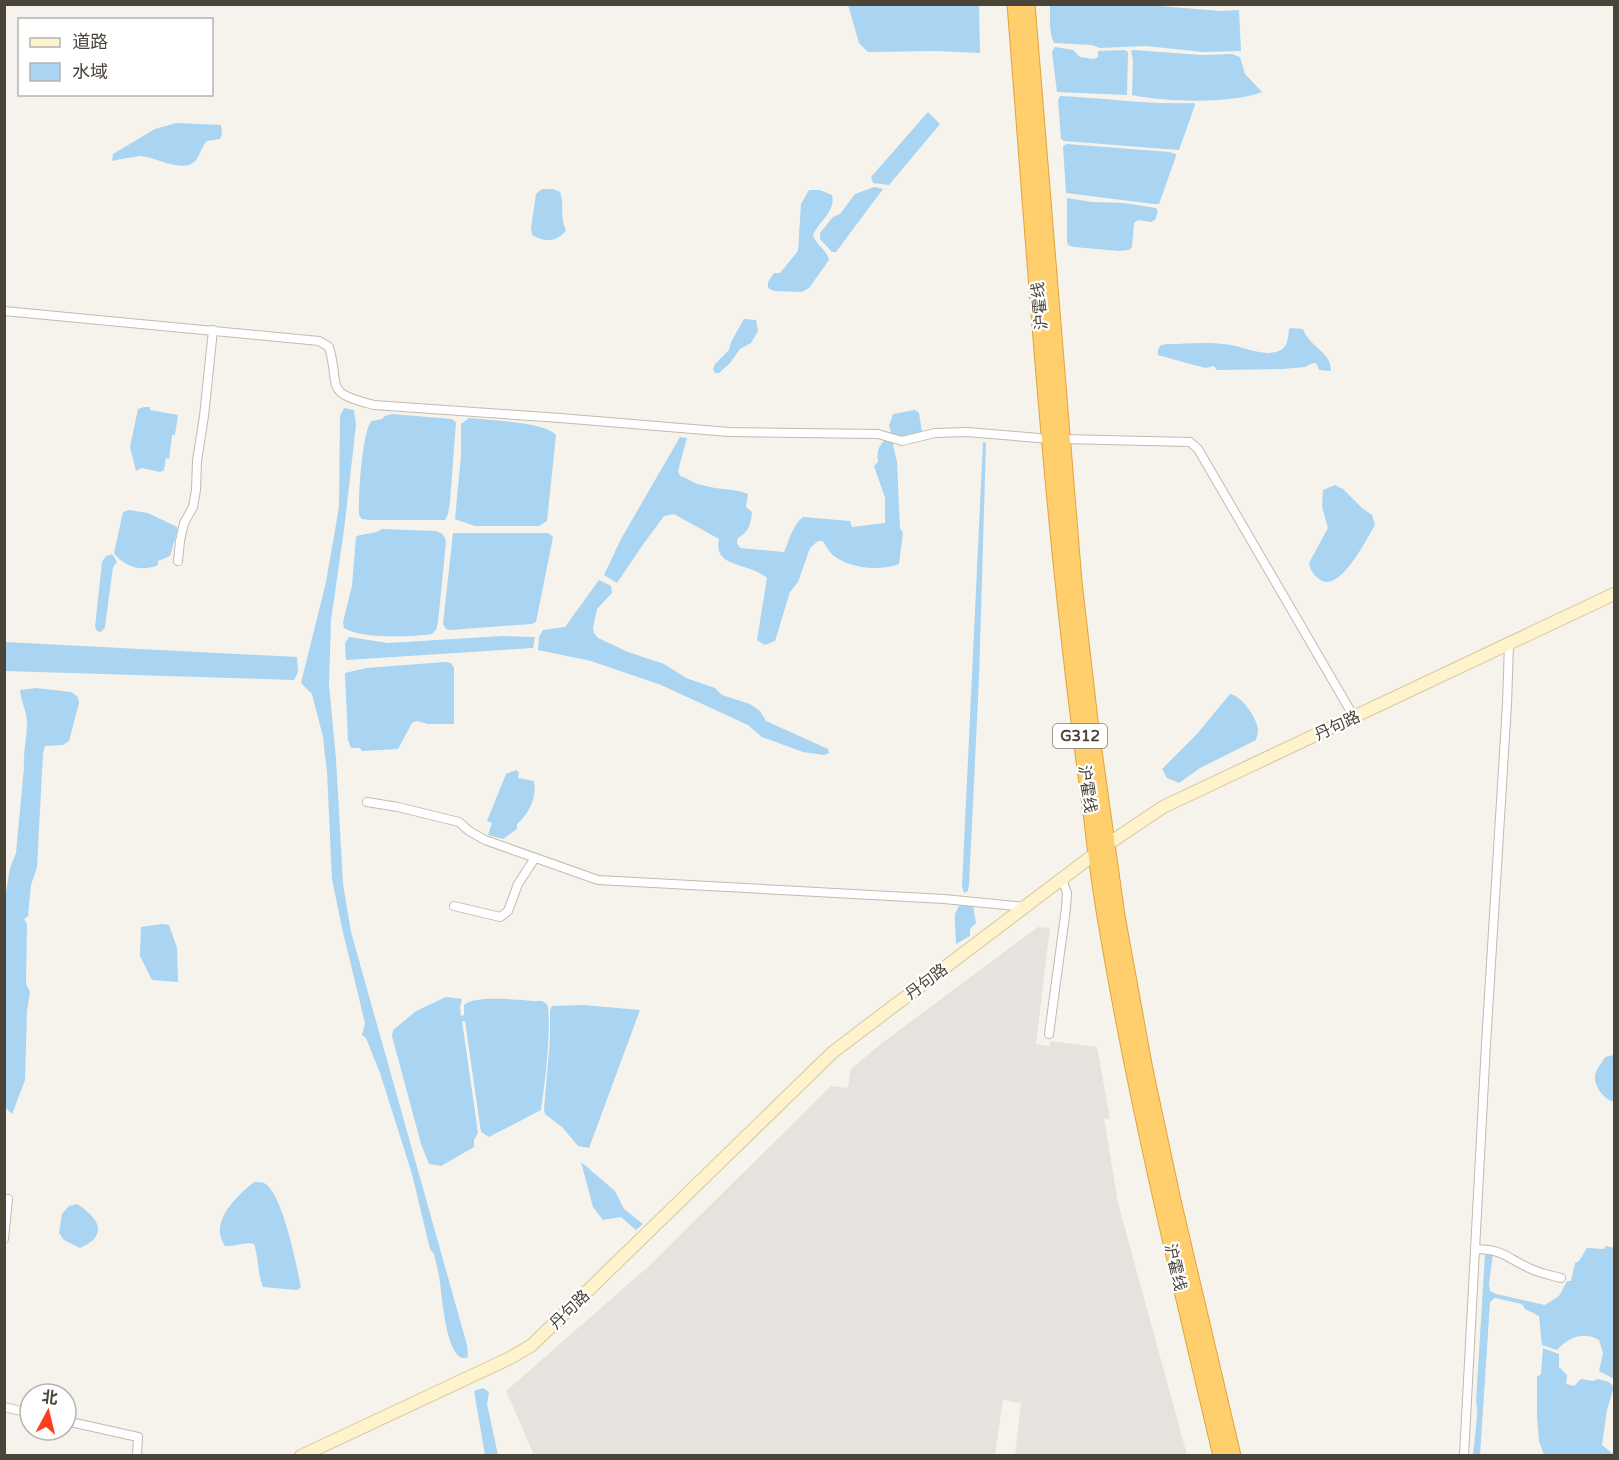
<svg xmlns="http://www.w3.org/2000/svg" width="1619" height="1460" font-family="'Varela Round','Noto Sans SC',sans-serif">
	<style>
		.industrial { fill: #e6e2dd }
		.water { fill: #a9d4f2 }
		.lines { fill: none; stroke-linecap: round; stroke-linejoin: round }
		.street-casing { stroke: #c2bbae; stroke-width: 10 }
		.secondary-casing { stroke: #d6c79b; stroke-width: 14 }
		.highway-casing { stroke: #e0a43c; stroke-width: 17 }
		.street { stroke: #fff; stroke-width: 8 }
		.secondary { stroke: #fff3cd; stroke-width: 12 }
		.highway { stroke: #ffcf6e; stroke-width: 15 }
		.labels { text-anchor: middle; stroke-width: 4.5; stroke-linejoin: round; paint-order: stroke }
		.shield { fill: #fff; stroke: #817c74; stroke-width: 1.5 }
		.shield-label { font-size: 15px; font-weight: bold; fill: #4b4439 }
		.street-label { font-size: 16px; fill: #4b4439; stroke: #fff }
	</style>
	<rect width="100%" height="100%" fill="#f6f3ec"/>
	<polygon class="industrial" points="1038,927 1050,928 1036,1044 1049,1046 1051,1041 1097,1047 1110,1119 1104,1118 1118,1203 1187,1455 1015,1455 1021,1403 1003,1400 995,1455 534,1455 506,1391 649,1266 831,1086 848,1088 851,1069 882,1043"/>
	<g class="water">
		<polygon points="848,5 979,5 980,53 936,51 868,52 859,43"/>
		<path d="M1053 5 1133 4 1221 11 1239 10 1241 51 1203 52 1146 46 1100 48 1092 45 1054 43C1049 34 1050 17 1050 6Z"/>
		<polygon points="1055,47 1073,50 1080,57 1094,59 1098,57 1098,51 1125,50 1128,52 1127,95 1057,92 1052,52"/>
		<path d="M1134 50 1201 55 1232 54 1240 57 1245 74 1262 92C1232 104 1163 102 1132 95L1133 60 1131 51Z"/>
		<path d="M1060 96C1105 98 1149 105 1194 103L1195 105 1179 150 1064 141 1061 139 1058 100Z"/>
		<polygon points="928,112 940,124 889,185 873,183 871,177"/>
		<path d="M176 123 221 125 222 134 220 139 207 141C201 147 200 156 195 161 182 174 154 156 140 156 131 157 121 159 112 161L113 154 155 129Z"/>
		<polygon points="1067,144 1169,152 1176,154 1176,156 1159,204 1154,204 1066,193 1063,146"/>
		<polygon points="874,187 883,189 836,252 832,252 820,239 820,233 833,217 840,214 855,194"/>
		<path d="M542 189H553L560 192C565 204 559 218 566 230 557 243 544 242 532 235L531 228 536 194Z"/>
		<path d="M809 190H820L832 195C836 212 819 221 813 235 816 245 827 250 829 260L809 288 802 292 774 291 768 288V282L774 273H780L798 251 801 204Z"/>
		<polygon points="1067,198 1092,202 1124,203 1156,208 1158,211 1155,220 1151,222 1138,220 1134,223 1132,247 1129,250 1119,251 1074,247 1068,245 1067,241"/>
		<polygon points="744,319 756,320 758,331 751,343 740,349 730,363 719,373 715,373 713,369 715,364 729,350 731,342"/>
		<path d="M1291 328 1303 329C1310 348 1331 351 1331 371L1319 370 1317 364 1313 363 1305 367 1283 369 1217 370 1214 366 1206 368 1190 364 1158 355V349L1161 345 1167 344C1188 344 1209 341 1230 345 1245 347 1265 358 1281 350 1288 346 1288 336 1289 329Z"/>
		<polygon points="144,407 150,407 150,410 178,415 175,435 172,435 169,459 166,458 164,470 160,472 142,468 136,471 130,447 138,409"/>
		<path d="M344 408 354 410 356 425 344 530 331 620 329 685 336 759 343 884 351 932 467 1345 468 1357C447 1367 442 1296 440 1283 439 1273 436 1264 434 1254L430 1249 412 1174 380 1073 366 1038 362 1035 365 1023 342 928 332 879 327 772 323 737 312 694 301 683 326 582 339 507 340 416Z"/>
		<path d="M915 410 919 413 922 432 920 434 899 437 893 445 897 462 900 528 903 533 899 564C880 571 851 569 834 556 830 553 826 546 823 541H818L810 548 798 582 790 592 775 641 765 645 757 640 767 578C749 562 712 568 719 539L674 514 664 516 642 546 617 583 604 575 621 539 680 437 687 438 678 471 680 476C688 478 694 484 702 485 718 490 732 488 748 494L746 507 752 512C751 523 749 532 738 538L737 543 740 548 784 552C789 541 793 524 803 517L850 521 852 527 885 523V498L874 466 878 462C876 445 882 445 891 432L889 426 893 414Z"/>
		<path d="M392 414 452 419 456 422 450 502 448 514 445 520H370L362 519 359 515C358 500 362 428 372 421L382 419 385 416Z"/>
		<path d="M469 418C488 420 546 422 556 435L547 521 539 526H475L455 519 461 456V424Z"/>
		<polygon points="983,442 986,443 979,679 969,884 968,891 964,893 962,886"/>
		<path d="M1335 485 1343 489 1362 508 1372 515 1375 525C1366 540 1339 595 1319 579 1312 573 1311 571 1309 563L1328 528 1322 507 1323 490Z"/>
		<path d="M129 510 148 513 177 527V532L170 556 158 561V565C142 572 124 567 114 553L123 512Z"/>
		<path d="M382 529 435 531C443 533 444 535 446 542L438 622 436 630 432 634C411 637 361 639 344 628L343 622 352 586 356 537C363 532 372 536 382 529Z"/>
		<polygon points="453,533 548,533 553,537 536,622 532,624 450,630 446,629 443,624"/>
		<polygon points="112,554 117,562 113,567 105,627 101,632 97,631 95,627 102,562 106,556"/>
		<polygon points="599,580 611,586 612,593 597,609 593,628 594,633 598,638 628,652 664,664 686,678 715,688 722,695 750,704 760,711 766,721 828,749 829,753 824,755 803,752 762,737 748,725 661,685 591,661 538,650 539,637 543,630 565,627"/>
		<polygon points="503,636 535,637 533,648 346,660 345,643 349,637 388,643"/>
		<polygon points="5,642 297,657 298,672 294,680 5,671"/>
		<polygon points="445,662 451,663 454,668 454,724 428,724 417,721 412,723 398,749 362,751 360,748 351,748 348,740 345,673 366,668"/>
		<path d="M36 688 71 692 78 697 79 703 69 741 63 745 45 746 43 753 37 867 31 885 28 916 24 919 27 924 26 984 30 992 27 1011 25 1080 12 1114 4 1106 5 898 10 868 16 853 24 767C23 752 27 738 27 723 27 711 21 702 20 690Z"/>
		<path d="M1230 694C1241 695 1258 719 1258 730 1258 733 1257 736 1256 740L1200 768 1179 783 1167 778 1162 769 1197 734Z"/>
		<path d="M516 770 519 772 518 778 534 781C537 798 529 813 517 824V829L503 839 488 835 492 823 487 821 506 774Z"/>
		<polygon points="969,905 973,906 976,923 970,929 970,936 956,944 955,923 955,914 959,906"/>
		<polygon points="162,924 169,925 177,948 178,982 152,980 140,956 141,927"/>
		<path d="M446 997 462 999 460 1007 461 1016 464 1015V1005C477 994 523 1001 542 1001 546 1004 547 1003 548 1008 551 1032 545 1085 541 1110L489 1137 481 1132 465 1021H462L478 1133 474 1140V1147L441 1166 429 1164 421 1144 392 1036 393 1030 416 1011Z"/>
		<polygon points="583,1005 640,1010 589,1148 578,1146 562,1127 545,1114 544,1110 550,1039 550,1010 552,1006"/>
		<path d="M1614 1055V1102C1604 1099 1594 1087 1595 1075 1596 1069 1602 1063 1605 1057Z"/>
		<polygon points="581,1162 615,1191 624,1209 643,1224 636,1230 621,1217 603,1220 593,1207"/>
		<path d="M254 1182C257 1182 262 1182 264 1183 282 1191 297 1267 301 1287L297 1290 263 1287C257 1273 259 1258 254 1244 244 1241 235 1247 225 1246 208 1222 237 1196 254 1182Z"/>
		<path d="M77 1204C88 1211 107 1226 93 1240 90 1243 84 1246 80 1248L64 1240 59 1233 62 1214 69 1206Z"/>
		<path d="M1606 1246 1614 1248V1379L1599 1371 1603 1353 1599 1340C1584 1331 1568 1337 1557 1350L1542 1345 1539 1316 1525 1309 1522 1304 1495 1298 1490 1302 1480 1455 1473 1456C1474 1445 1479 1409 1476 1402L1485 1254H1493L1489 1284 1490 1291 1496 1294 1545 1305 1559 1296 1567 1281H1571L1575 1263 1579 1261 1587 1248 1604 1249Z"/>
		<polygon points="1543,1348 1559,1354 1559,1367 1567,1375 1566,1384 1574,1386 1581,1379 1593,1381 1598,1379 1609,1382 1614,1387 1607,1410 1602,1445 1614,1455 1544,1455 1539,1441 1537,1416 1537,1377 1541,1374"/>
		<polygon points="483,1388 489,1392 487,1404 498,1455 485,1455 474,1391"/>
	</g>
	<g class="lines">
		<defs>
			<g id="street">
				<path d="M4 311 319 341 329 347C341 388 322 392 374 405L560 418 729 432 878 434 902 441 935 433 967 432 1050 439"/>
				<polyline points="1062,439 1190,442 1198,449 1354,717"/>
				<polyline points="178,561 180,541 184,523 193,507 196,490 197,461 204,416 213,330"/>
				<polyline points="367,802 398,807 459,822 469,831 485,840 598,880 944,899 1026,907"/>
				<polyline points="454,906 500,917 508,911 518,884 535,858"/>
				<polyline points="1049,1034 1066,908 1067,893 1062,879"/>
				<polyline points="4,1239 8,1199"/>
				<path d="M1476 1249C1505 1250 1505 1257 1529 1268 1539 1273 1550 1275 1561 1278"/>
				<polyline points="4,1407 30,1413"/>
				<polyline points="66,1421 138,1437 137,1456"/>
				<polyline points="1464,1456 1486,1044 1507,704 1509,644"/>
			</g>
			<polyline id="secondary" points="301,1456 510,1358 532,1345 833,1052 1108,844 1163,807 1614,594"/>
			<g id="highway">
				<path d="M1015 4C1036 267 1052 530 1088 790 1094 834 1098 878 1106 922 1136 1102 1179 1278 1221 1456"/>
				<polyline points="1027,4 1074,582 1091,729 1117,916 1145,1070 1174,1205 1233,1456"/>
			</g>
		</defs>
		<use href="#street" class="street-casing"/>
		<use href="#secondary" class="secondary-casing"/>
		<use href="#highway" class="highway-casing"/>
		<use href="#street" class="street"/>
		<use href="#secondary" class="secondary"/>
		<use href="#highway" class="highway"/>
	</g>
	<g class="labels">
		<rect class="shield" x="1053" y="724" width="54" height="24" rx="4.5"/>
		<g class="shield-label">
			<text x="1080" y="741">G312</text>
		</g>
		<g class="street-label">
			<text transform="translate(1039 306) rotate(-95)" y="6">沪霍线</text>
			<text transform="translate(1337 725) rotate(-25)" y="6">丹句路</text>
			<text transform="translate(1088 789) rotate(82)" y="6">沪霍线</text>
			<text transform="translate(926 981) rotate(-37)" y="6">丹句路</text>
			<text transform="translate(1176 1267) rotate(77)" y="6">沪霍线</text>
			<text transform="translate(569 1309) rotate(-44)" y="6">丹句路</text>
		</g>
	</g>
	<rect width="1619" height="1460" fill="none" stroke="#4b4439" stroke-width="12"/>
	<rect x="18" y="18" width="195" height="78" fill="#ffffff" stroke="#b7b4b0" stroke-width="1.5"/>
	<rect x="30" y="38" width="30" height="9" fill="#fff3cd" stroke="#b7b4b0" stroke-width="1.5"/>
	<text x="72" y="48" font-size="18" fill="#4b4439">道路</text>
	<rect x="30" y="63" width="30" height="18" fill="#a9d4f2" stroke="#b7b4b0" stroke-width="1.5"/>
	<text x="72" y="78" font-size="18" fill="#4b4439">水域</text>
	<g transform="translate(48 1412) rotate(7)"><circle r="28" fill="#ffffff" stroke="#b7b4b0" stroke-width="1.5"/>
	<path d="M0-4.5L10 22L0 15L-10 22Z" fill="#fc3f1d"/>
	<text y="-9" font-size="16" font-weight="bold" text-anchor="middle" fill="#4b4439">北</text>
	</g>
</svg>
